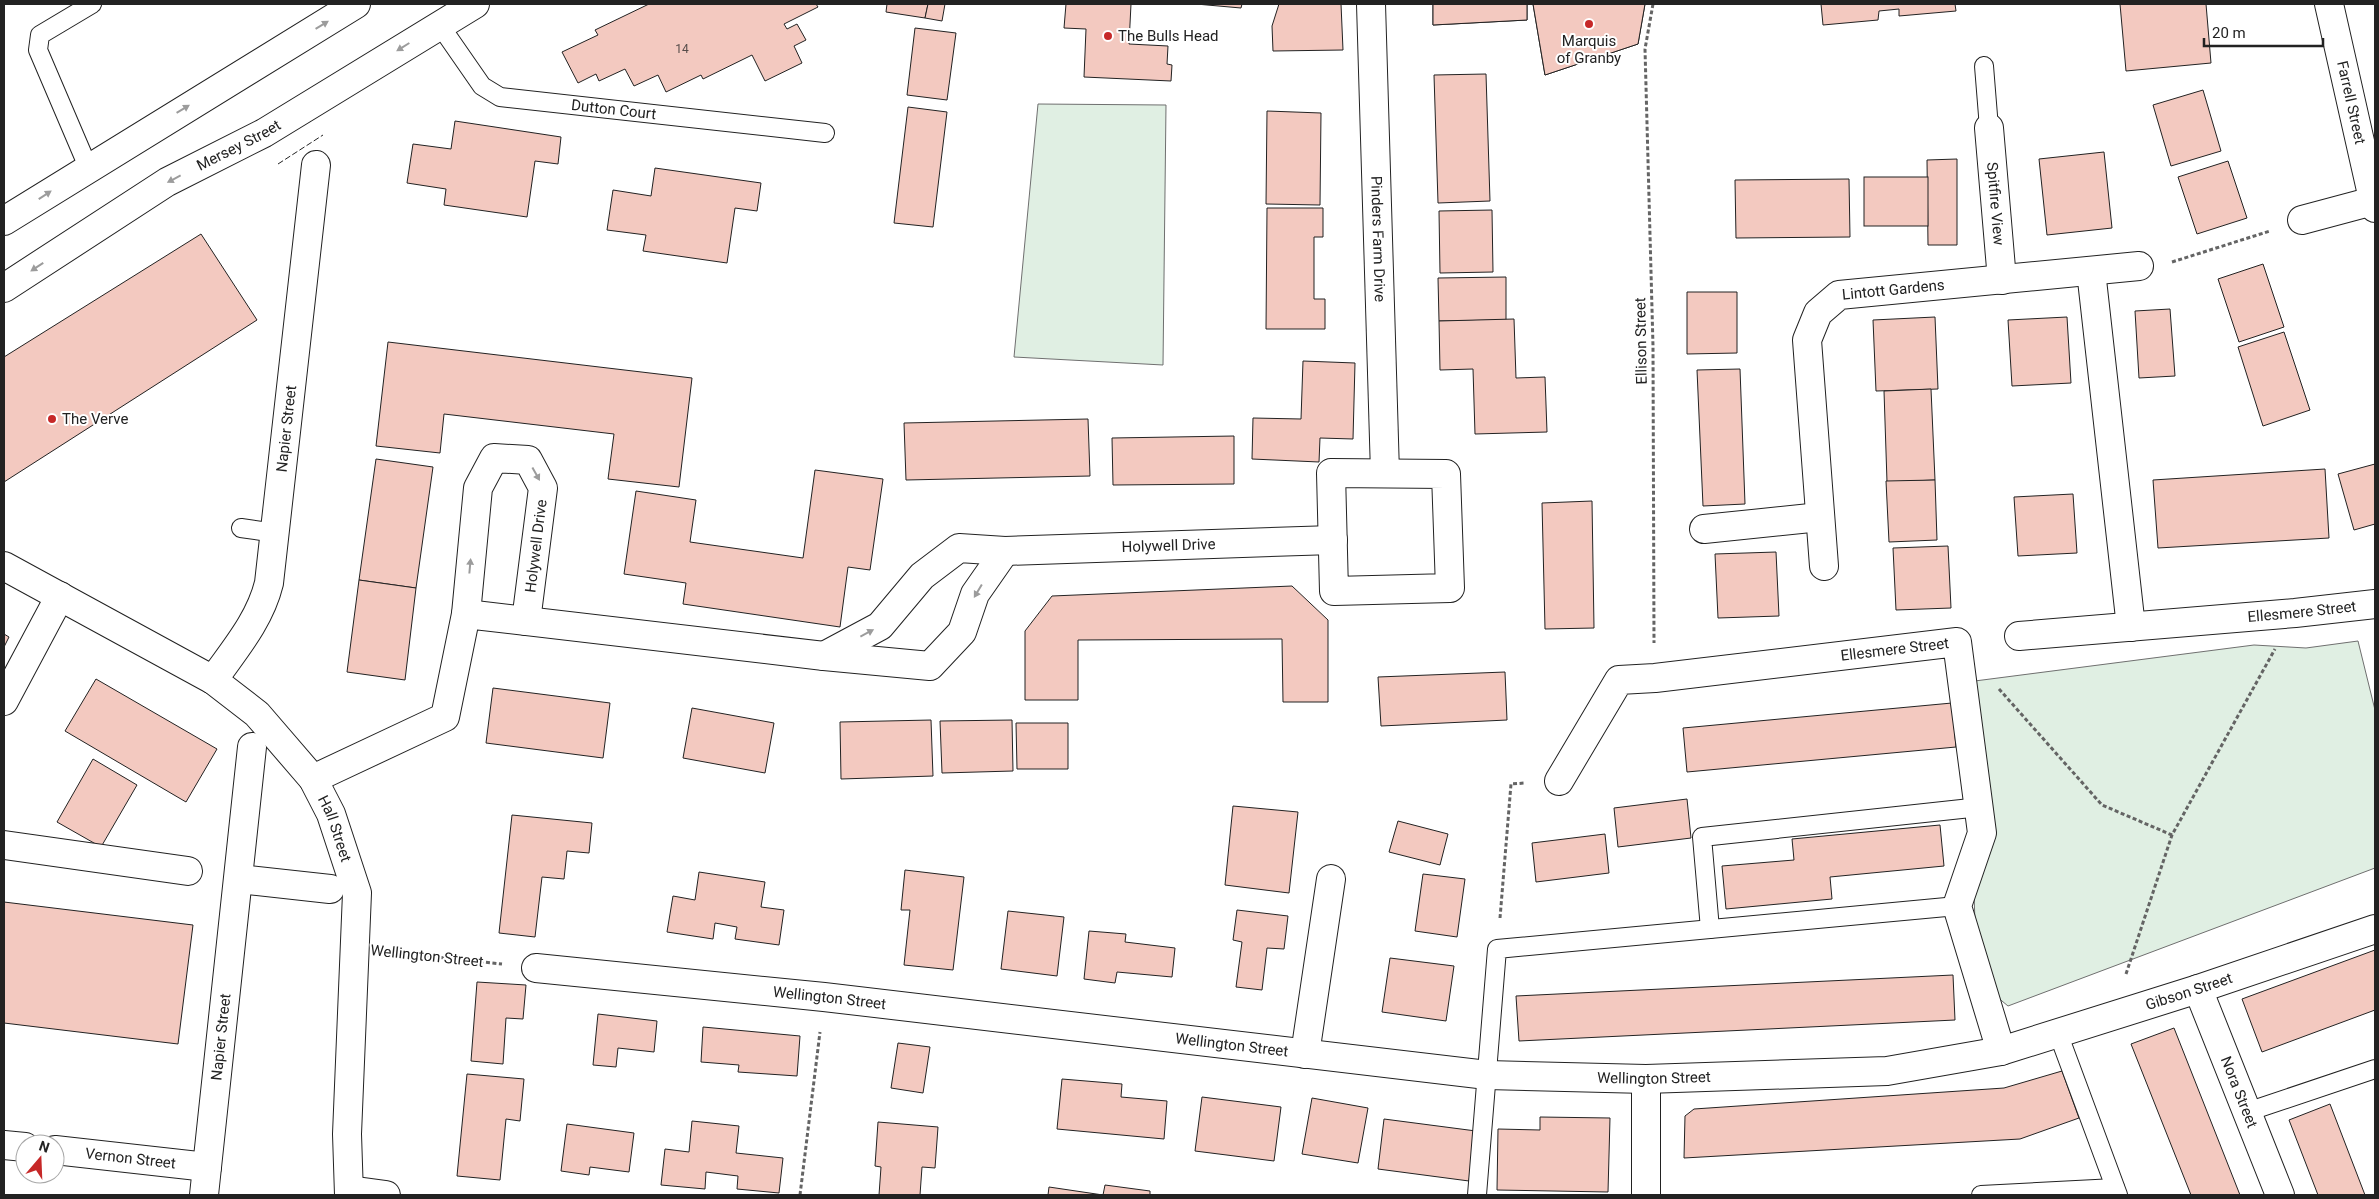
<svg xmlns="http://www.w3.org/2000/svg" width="2379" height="1199" font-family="Roboto,sans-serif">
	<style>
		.green { fill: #e0efe3; stroke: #6f6f6f }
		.building { fill: #f3c9c0; stroke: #222 }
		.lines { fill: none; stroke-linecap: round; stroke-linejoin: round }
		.lane-casing { stroke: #222; stroke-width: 20 }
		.street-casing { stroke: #222; stroke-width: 30 }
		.secondary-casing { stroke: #222; stroke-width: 30 }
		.highway-casing { stroke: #222; stroke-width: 30 }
		.path { stroke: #646464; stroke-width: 3; stroke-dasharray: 4 2.5; stroke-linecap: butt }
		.lane { stroke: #fff; stroke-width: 18 }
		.street { stroke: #fff; stroke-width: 28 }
		.secondary { stroke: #fff; stroke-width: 28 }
		.highway { stroke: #fff; stroke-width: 28 }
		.fence { stroke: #222; stroke-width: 1; stroke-dasharray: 6 2.5; stroke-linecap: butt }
		.oneway { fill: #9c9c9c }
		.poi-dot { fill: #c62828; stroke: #fff; stroke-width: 2 }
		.labels { text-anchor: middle; stroke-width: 4; stroke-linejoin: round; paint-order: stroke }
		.number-label { font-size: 12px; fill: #564c4a }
		.poi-label { font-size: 15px; fill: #222; stroke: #fff; text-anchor: start }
		.street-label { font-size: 15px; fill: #222; stroke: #fff }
	</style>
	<rect width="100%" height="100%" fill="#fff"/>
	<g class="green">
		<polygon points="1038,104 1166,105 1163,365 1014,357"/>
		<polygon points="2358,641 2375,710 2375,868 2008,1006 1996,996 1975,923 1967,682 2254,645 2306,648"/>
	</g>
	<g class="building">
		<polygon points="649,4 816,4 818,7 784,24 787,29 797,24 806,40 794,46 802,63 765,81 752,55 703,79 701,75 666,92 658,75 634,86 625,69 599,81 596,74 578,83 562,52 598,35 595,30"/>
		<polygon points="887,4 928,4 925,18 886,12"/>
		<polygon points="928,4 945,4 942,21 925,18"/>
		<polygon points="1066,4 1131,4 1129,44 1168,46 1167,64 1172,65 1171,81 1084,77 1086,29 1064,28"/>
		<polygon points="1196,4 1242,4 1241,8"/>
		<polygon points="1279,4 1341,4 1343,50 1273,51 1272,26"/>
		<polygon points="1433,4 1527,4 1527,20 1433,25"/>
		<polygon points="1433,4 1527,4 1527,20 1433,25"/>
		<polygon points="1533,4 1645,4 1638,44 1545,75"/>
		<polygon points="1533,4 1645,4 1638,44 1545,75"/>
		<polygon points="1821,4 1955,4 1956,11 1899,16 1899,9 1879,11 1878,20 1823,25"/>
		<polygon points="2120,4 2206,4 2211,63 2126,71"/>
		<polygon points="915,28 956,33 947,100 907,95"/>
		<polygon points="1486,74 1490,201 1438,203 1434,75"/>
		<polygon points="2203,90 2221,151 2171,166 2153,105"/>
		<polygon points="908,107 947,112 933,227 894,223"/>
		<polygon points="1267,111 1321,113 1320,205 1266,204"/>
		<polygon points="455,121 561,137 558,164 535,161 527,217 444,205 446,189 407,183 413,144 451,149"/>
		<polygon points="2104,152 2112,228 2047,235 2039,159"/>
		<polygon points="1957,159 1957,245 1928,245 1927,160"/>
		<polygon points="2228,161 2247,218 2197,234 2178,177"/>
		<polygon points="655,168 761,183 757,211 735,208 727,263 643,251 646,235 607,230 613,190 651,196"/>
		<rect x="1864" y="177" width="64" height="49"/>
		<polygon points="1849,179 1850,237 1736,238 1735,180"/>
		<polygon points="1267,208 1323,208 1323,237 1314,237 1314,299 1325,299 1325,329 1266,329"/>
		<polygon points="1492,210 1493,272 1440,273 1439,211"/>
		<polygon points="201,234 257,320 4,482 4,357"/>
		<polygon points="2263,264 2284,327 2239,342 2218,279"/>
		<polygon points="1506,277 1506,320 1439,321 1438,278"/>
		<polygon points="1687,292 1737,292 1737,353 1687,354"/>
		<polygon points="2170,309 2175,376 2139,378 2135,311"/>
		<polygon points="1935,317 1938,389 1876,391 1873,320"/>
		<polygon points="2067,317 2071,383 2012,386 2008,320"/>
		<polygon points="1514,319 1516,378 1545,377 1547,432 1475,434 1473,369 1440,370 1439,321"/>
		<polygon points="2284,332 2310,410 2263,426 2238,347"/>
		<polygon points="388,342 692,378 679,487 608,479 614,434 444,414 440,453 376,446"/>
		<polygon points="1303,361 1355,363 1353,439 1320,438 1319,462 1252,459 1253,418 1301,419"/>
		<polygon points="1740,369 1745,504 1703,506 1697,370"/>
		<polygon points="1931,389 1935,480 1887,482 1884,391"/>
		<polygon points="1088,419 1090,476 906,480 904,423"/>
		<polygon points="1234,436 1234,484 1113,485 1112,438"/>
		<polygon points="376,459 433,467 416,588 359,580"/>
		<polygon points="2375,464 2375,524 2354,530 2338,474"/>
		<polygon points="2325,469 2329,538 2158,548 2153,480"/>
		<polygon points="815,470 883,479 870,570 848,567 840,627 683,604 686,583 624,574 636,491 696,500 690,542 803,558"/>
		<polygon points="1935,480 1937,540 1889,542 1886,481"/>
		<polygon points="2073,494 2077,553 2018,556 2014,497"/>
		<polygon points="1592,501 1594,628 1545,629 1542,503"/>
		<polygon points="1948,546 1951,608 1896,610 1893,548"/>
		<polygon points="1776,552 1779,616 1718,618 1715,554"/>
		<polygon points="359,580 416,588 405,680 347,672"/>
		<polygon points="1292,586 1328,620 1328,702 1283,702 1282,639 1078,640 1078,700 1025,700 1025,631 1052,596"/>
		<polygon points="4,634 9,637 4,647"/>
		<polygon points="1505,672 1507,720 1381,726 1378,677"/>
		<polygon points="96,679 217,749 186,802 65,731"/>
		<polygon points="493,688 610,703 603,758 486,743"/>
		<polygon points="1952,703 1956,747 1687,772 1683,728"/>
		<polygon points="692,708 774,723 765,773 683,758"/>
		<polygon points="931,720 933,776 841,779 840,722"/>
		<polygon points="1012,720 1013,771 942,773 940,721"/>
		<polygon points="1016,723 1068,723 1068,769 1017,769"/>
		<polygon points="93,759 137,785 101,847 57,822"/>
		<polygon points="1687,799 1691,838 1618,847 1614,808"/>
		<polygon points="1233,806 1298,812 1289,893 1225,885"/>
		<polygon points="512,815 592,823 589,853 567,851 564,879 542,877 535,937 499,933"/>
		<polygon points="1398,821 1448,834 1440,865 1389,852"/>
		<polygon points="1940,825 1944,866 1830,877 1832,899 1726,909 1722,866 1794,860 1792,839"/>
		<polygon points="1605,834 1609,873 1536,882 1532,843"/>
		<polygon points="905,870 964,877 953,970 904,965 910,910 901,910"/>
		<polygon points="699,872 765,882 761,907 784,910 779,945 735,939 737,927 715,923 713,939 667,932 673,896 695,900"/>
		<polygon points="1423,874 1465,879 1457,937 1415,931"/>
		<polygon points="4,902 193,925 178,1044 4,1023"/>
		<polygon points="1237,910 1288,916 1284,949 1267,948 1262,990 1236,987 1242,942 1233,940"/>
		<polygon points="1008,911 1064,917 1057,976 1001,969"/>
		<polygon points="1089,931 1126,934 1125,942 1175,948 1172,977 1117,972 1115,983 1084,979"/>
		<polygon points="2375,950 2375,1010 2262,1052 2242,999"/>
		<polygon points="1390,958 1454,966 1446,1021 1382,1012"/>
		<polygon points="1953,975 1955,1020 1519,1041 1516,996"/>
		<polygon points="477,982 526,985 523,1019 506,1018 503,1064 471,1061"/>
		<polygon points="598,1014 657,1021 654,1052 618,1048 616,1067 593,1065"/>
		<polygon points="703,1027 800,1036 797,1076 738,1072 739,1065 701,1062"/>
		<polygon points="2174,1028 2240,1195 2191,1195 2131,1044"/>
		<polygon points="898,1043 930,1047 923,1093 891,1088"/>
		<polygon points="2062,1071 2079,1118 2020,1139 1684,1158 1685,1116 1694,1109 2004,1088"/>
		<polygon points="467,1074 524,1079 520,1121 506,1119 500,1180 457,1176"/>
		<polygon points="1062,1079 1122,1084 1121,1097 1167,1101 1164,1139 1057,1129"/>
		<polygon points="1202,1097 1281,1107 1274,1161 1195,1151"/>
		<polygon points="1312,1098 1368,1108 1358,1163 1302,1154"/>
		<polygon points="2330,1104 2365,1195 2318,1195 2289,1120"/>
		<polygon points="1540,1117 1610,1118 1608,1192 1497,1190 1498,1129 1540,1130"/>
		<polygon points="1384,1119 1476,1131 1469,1181 1378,1169"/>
		<polygon points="692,1121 739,1126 736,1153 783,1158 779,1193 737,1189 738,1176 706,1172 705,1189 661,1185 665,1149 689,1152"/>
		<polygon points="878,1122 938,1127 935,1168 922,1167 920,1195 879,1195 881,1167 875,1166"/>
		<polygon points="567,1124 634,1133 629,1172 590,1167 589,1175 561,1171"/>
		<polygon points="1105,1185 1150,1191 1150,1195 1103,1195"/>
		<polygon points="1049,1187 1103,1195 1048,1195"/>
	</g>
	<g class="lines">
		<defs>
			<g id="lane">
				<path id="s1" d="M439 24 482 86 500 97 825 133"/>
				<polyline points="1984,66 1989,128"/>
				<polyline points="88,167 38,50 40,35 92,4"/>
				<polyline points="241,528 275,533"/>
				<polyline points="1710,929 1702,837 1980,807"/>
				<polyline points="2058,1033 2118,1195"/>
				<polyline points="2247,1112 2375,1069"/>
				<polyline points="1477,1195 1497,949 1957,906"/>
				<polyline points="1981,1195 2115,1188"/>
			</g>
			<g id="street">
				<path id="s2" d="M1371 4 1385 473"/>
				<path id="s3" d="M1989 128 2002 280"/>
				<polyline points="2302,220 2373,201"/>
				<polyline points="2091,271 2131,627"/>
				<polygon points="1331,473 1446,474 1450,588 1334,591"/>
				<polyline points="1704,529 1820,517"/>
				<path id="s4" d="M4 566 213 680 257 714 313 779 331 814 357 893 347 1134 349 1195"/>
				<path id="s5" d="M1824 566 1807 340 1818 313 1839 295 2139 266"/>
				<polyline points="466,614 478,488 494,458 528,460 543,488 526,621"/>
				<path id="s6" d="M2019 636 2295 613 2375 604"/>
				<path id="s7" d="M824 656 880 626 922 576 959 548 1005 551 1333 540"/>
				<path id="s8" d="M213 680C235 649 260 620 269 583L316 165"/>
				<polyline points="4,701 60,596"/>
				<polyline points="313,779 445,717 466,614 824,656 930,666 962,632 975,594 1005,551"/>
				<path id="s9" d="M1559 781 1619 680 1655 678 1957 642 1982 833 1957 906 2001 1051"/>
				<polyline points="4,845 188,871"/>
				<polyline points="239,879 330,889"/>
				<path id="s10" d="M536 968 824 997 1487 1075 1646 1079 1887 1071 2001 1051 2198 989 2375 929"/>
				<path id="s11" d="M2198 989 2280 1195"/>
				<polyline points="1305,1054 1331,879"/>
				<polyline points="4,1145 25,1147"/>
				<path id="s12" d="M55 1150 207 1167"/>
				<polyline points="349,1190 386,1195"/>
				<path id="s13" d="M204 1195 252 747"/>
				<polyline points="1646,1195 1646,1079"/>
			</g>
			<g id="secondary">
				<path id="s14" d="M2329 4 2375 208"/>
			</g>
			<g id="highway">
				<polyline points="4,221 356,4"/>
				<path id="s15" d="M4 288 167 182 264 133 475 4"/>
			</g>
		</defs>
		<use href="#lane" class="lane-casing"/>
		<use href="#street" class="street-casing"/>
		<use href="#secondary" class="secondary-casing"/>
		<use href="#highway" class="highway-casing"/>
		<g class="path">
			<polyline points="1653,4 1645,49 1653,346 1654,643"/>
			<polyline points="2172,262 2270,231"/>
			<polyline points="1999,689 2102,805 2172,835"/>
			<polyline points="1500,918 1511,784 1525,783"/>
			<polyline points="389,952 502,964"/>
			<polyline points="2126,974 2172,835 2275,649"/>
			<polyline points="800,1195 820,1032"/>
		</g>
		<use href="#lane" class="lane"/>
		<use href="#street" class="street"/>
		<use href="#secondary" class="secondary"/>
		<use href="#highway" class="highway"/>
		<polyline class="fence" points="278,164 323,135"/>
	</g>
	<defs><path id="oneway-solid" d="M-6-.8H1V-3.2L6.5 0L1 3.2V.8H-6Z" transform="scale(1.25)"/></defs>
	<g class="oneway">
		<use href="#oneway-solid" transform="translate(322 25) rotate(-31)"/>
		<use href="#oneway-solid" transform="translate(403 47) rotate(148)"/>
		<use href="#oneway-solid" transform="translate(183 109) rotate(-31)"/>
		<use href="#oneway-solid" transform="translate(174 179) rotate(152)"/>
		<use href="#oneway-solid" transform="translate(45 195) rotate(-33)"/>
		<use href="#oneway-solid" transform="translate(37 267) rotate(147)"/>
		<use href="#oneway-solid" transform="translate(536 474) rotate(61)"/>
		<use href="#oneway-solid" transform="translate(470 566) rotate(-85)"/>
		<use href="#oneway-solid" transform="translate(978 591) rotate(121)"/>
		<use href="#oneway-solid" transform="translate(867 633) rotate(-28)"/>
	</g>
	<g class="poi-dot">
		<circle cx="1589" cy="24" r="5"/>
		<circle cx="1108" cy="36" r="5"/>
		<circle cx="52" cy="419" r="5"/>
	</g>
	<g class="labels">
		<g class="number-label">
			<text x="682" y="53">14</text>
		</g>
		<g class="poi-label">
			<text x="1118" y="41">The Bulls Head</text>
			<text x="1589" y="46" text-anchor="middle">Marquis<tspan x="1589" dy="17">of Granby</tspan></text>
			<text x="62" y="424">The Verve</text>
		</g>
		<g class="street-label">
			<text dy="5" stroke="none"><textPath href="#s14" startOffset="101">Farrell Street</textPath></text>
			<text dy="5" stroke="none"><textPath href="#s1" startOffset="211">Dutton Court</textPath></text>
			<text dy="5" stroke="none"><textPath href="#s15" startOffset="275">Mersey Street</textPath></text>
			<text dy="5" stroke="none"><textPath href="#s3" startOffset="76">Spitfire View</textPath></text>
			<text dy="5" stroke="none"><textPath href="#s2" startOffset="235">Pinders Farm Drive</textPath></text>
			<text dy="5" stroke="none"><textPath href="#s5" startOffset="338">Lintott Gardens</textPath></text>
			<text transform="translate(1641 341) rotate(-91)" y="5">Ellison Street</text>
			<text dy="5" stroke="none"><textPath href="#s8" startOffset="268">Napier Street</textPath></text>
			<text dy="5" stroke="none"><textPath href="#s7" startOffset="385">Holywell Drive</textPath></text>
			<text transform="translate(536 546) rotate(-83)" y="5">Holywell Drive</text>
			<text dy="5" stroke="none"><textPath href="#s6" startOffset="284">Ellesmere Street</textPath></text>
			<text dy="5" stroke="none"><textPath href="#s9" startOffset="395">Ellesmere Street</textPath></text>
			<text dy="5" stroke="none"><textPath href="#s4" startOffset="434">Hall Street</textPath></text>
			<text transform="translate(427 956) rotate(6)" y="5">Wellington Street</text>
			<text dy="5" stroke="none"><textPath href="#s10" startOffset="1670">Gibson Street</textPath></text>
			<text dy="5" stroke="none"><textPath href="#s10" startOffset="295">Wellington Street</textPath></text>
			<text dy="5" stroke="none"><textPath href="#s13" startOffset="159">Napier Street</textPath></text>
			<text dy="5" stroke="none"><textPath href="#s10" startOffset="700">Wellington Street</textPath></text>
			<text dy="5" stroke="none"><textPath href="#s10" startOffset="1124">Wellington Street</textPath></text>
			<text dy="5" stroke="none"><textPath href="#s11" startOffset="111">Nora Street</textPath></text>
			<text dy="5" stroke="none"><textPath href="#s12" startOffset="76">Vernon Street</textPath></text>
		</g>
	</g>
	<rect width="2379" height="1199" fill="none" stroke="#222222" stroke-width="10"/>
	<g transform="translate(40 1159) rotate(19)"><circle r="24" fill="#ffffff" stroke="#a7a7a7"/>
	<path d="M0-4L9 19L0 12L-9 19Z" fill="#c62828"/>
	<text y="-8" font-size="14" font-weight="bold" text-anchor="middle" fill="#222222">N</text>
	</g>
	<path d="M2204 38v8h119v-8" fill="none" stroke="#222222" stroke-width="2.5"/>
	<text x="2212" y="38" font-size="15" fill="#222222" stroke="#ffffff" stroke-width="4" paint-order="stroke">20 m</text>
</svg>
